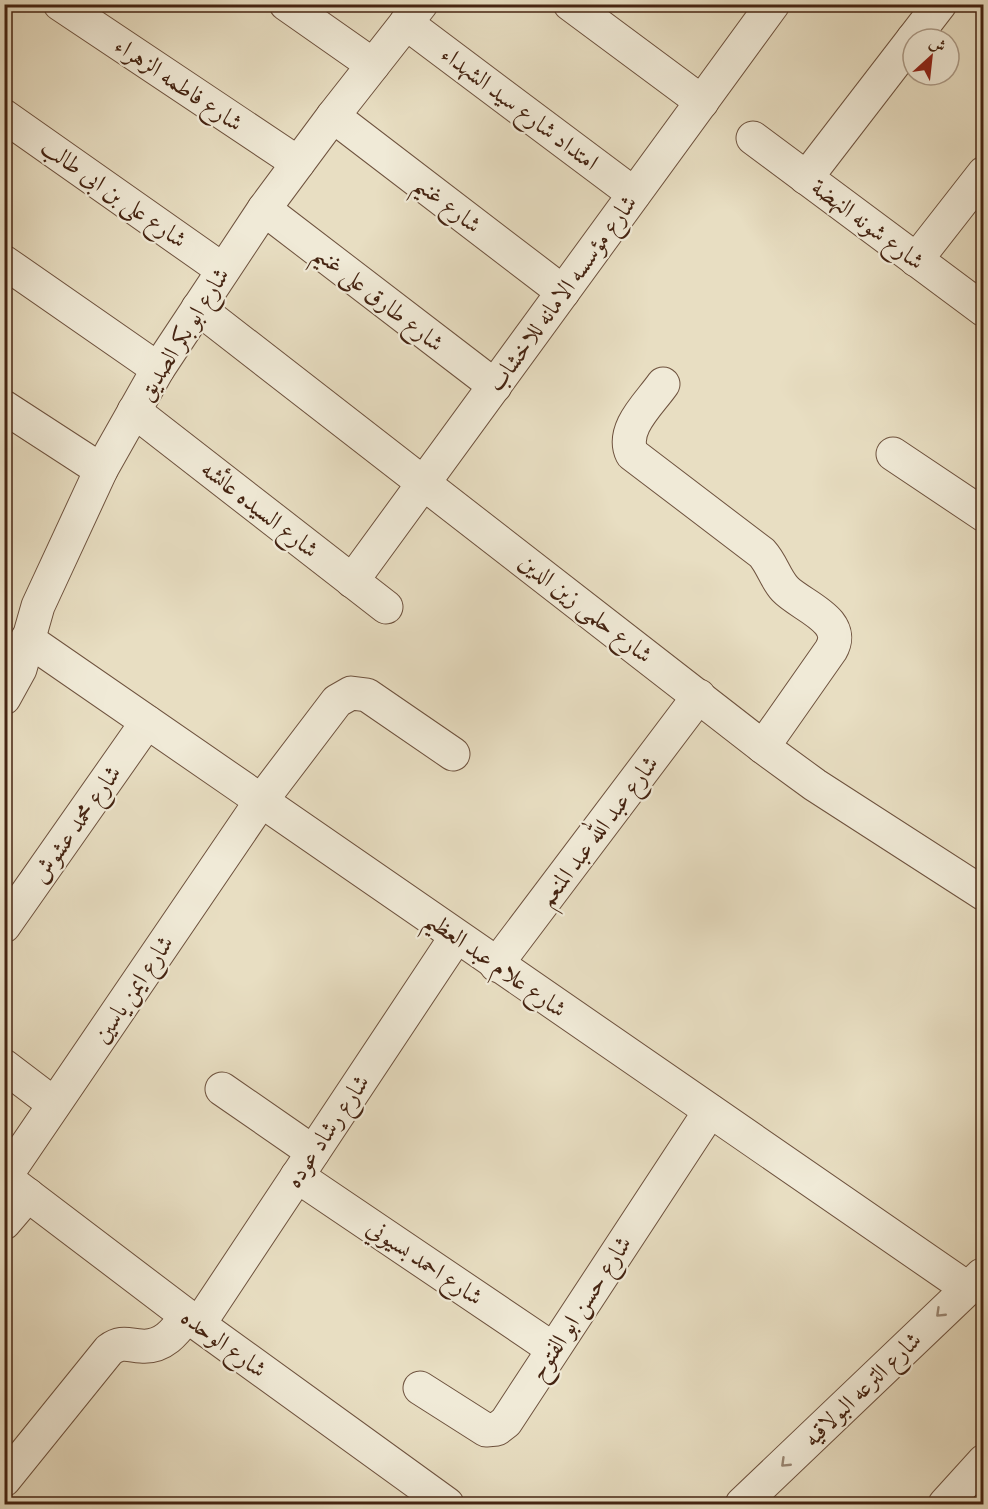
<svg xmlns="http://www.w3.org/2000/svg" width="988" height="1509" font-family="Vollkorn,Amiri,serif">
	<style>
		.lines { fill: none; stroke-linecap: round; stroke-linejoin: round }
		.minor-casing { stroke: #6e523e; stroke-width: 35 }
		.minor { stroke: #f0ead7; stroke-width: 33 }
		.oneway { stroke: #9a8774 }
		.labels { text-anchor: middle; stroke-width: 4.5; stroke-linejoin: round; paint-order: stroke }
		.street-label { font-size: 24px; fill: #452412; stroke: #f0ead7 }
	</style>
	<rect width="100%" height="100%" fill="#e8dec2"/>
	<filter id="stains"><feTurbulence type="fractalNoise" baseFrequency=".00333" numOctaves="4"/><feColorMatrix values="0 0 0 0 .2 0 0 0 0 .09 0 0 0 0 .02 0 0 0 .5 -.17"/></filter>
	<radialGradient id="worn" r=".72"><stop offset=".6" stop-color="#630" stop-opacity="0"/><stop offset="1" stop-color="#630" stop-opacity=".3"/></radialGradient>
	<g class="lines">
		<defs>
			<g id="minor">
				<polyline points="60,4 298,163"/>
				<polyline points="286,4 373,65"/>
				<polyline points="570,4 702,102"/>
				<polyline points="406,23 634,194"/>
				<polyline points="913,39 940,4"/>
				<polyline points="4,116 223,270"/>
				<polyline points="333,116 563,292"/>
				<polyline points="753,138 984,310"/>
				<polyline points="806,178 913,39"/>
				<polyline points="264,209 495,386"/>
				<polyline points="916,260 984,173"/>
				<polyline points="4,262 158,369"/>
				<polyline points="198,308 763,747 815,785 984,894"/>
				<path d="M663 384C650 403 620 429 632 454L762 553C772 564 775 578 785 589 801 606 848 620 831 650L763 747"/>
				<polyline points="4,407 101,470"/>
				<polyline points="134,411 386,607"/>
				<polyline points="893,454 984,515"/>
				<polyline points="352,581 773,4"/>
				<polyline points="27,639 967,1288"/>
				<polyline points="4,698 20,669 38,606 101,470 158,369 264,209 333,116 421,4"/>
				<polyline points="4,926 147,722"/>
				<polyline points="496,965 699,696"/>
				<polyline points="4,1066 54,1104"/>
				<polyline points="222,1089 313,1152"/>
				<polyline points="297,1176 553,1349"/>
				<polyline points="4,1177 187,1316 447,1504"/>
				<polyline points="5,1177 261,801 337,701 351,693 367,695 453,754"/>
				<polyline points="4,1223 28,1195"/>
				<polyline points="199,1324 456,937"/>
				<polyline points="420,1388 486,1430 497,1429 506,1422 710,1111"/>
				<path d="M4 1480 109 1350C121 1341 128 1345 141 1346 163 1348 175 1332 187 1316"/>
				<polyline points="742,1504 982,1275"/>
				<polyline points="945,1504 984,1461"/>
			</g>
		</defs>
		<use href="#minor" class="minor-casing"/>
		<use href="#minor" class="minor"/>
	</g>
	<defs><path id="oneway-chevron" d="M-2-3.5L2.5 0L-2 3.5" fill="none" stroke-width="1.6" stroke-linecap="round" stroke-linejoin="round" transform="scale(1.5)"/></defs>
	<g class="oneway">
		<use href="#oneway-chevron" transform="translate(940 1313) rotate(136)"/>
		<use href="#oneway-chevron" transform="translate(785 1463) rotate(136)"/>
	</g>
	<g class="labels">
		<g class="street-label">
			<text transform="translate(179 84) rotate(34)" y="8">شارع فاطمه الزهراء</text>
			<text transform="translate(520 108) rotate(37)" y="8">امتداد شارع سيد الشهداء</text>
			<text transform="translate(114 193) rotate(35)" y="8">شارع على بن ابى طالب</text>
			<text transform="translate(448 204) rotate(38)" y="8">شارع غنيم</text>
			<text transform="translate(868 224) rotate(37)" y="8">شارع شونه النهضة</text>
			<text transform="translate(562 293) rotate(-54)" y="8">شارع مؤسسه الامانه للاخشاب</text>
			<text transform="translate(379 298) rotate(38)" y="8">شارع طارق على غنيم</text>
			<text transform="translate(183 334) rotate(-58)" y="8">شارع ابو بكر الصديق</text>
			<text transform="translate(260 509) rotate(38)" y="8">شارع السيده عائشه</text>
			<text transform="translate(586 608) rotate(38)" y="8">شارع حلمى زين الدين</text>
			<text transform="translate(76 824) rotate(-55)" y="8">شارع محمد عشوش</text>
			<text transform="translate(598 831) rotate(-53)" y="8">شارع عبد الله عبد المنعم</text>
			<text transform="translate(496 964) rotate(35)" y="8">شارع علام عبد العظيم</text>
			<text transform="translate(133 989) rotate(-56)" y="8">شارع ايمن ياسين</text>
			<text transform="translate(327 1131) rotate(-56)" y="8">شارع رشاد عوده</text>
			<text transform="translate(425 1262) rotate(34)" y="8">شارع احمد بسيوني</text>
			<text transform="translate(580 1308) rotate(-57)" y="8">شارع حسن ابو الفتوح</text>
			<text transform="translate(224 1343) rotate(36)" y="8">شارع الوحده</text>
			<text transform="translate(862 1389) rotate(-44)" y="8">شارع الترعه البولاقيه</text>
		</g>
	</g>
	<rect width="988" height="1509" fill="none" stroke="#e8dec2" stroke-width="24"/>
	<rect x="6" y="6" width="976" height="1497" fill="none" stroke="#452412" stroke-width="3"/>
	<rect x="12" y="12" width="964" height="1485" fill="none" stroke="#452412" stroke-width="1.5"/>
	<g transform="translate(931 57) rotate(27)"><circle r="28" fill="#f0ead7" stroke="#ac9b88" stroke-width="1.5"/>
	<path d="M0-4.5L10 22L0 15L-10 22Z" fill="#8f2418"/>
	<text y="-9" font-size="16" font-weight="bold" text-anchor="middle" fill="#452412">ش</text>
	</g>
	<rect width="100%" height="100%" filter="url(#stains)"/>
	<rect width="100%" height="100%" fill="url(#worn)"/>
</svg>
